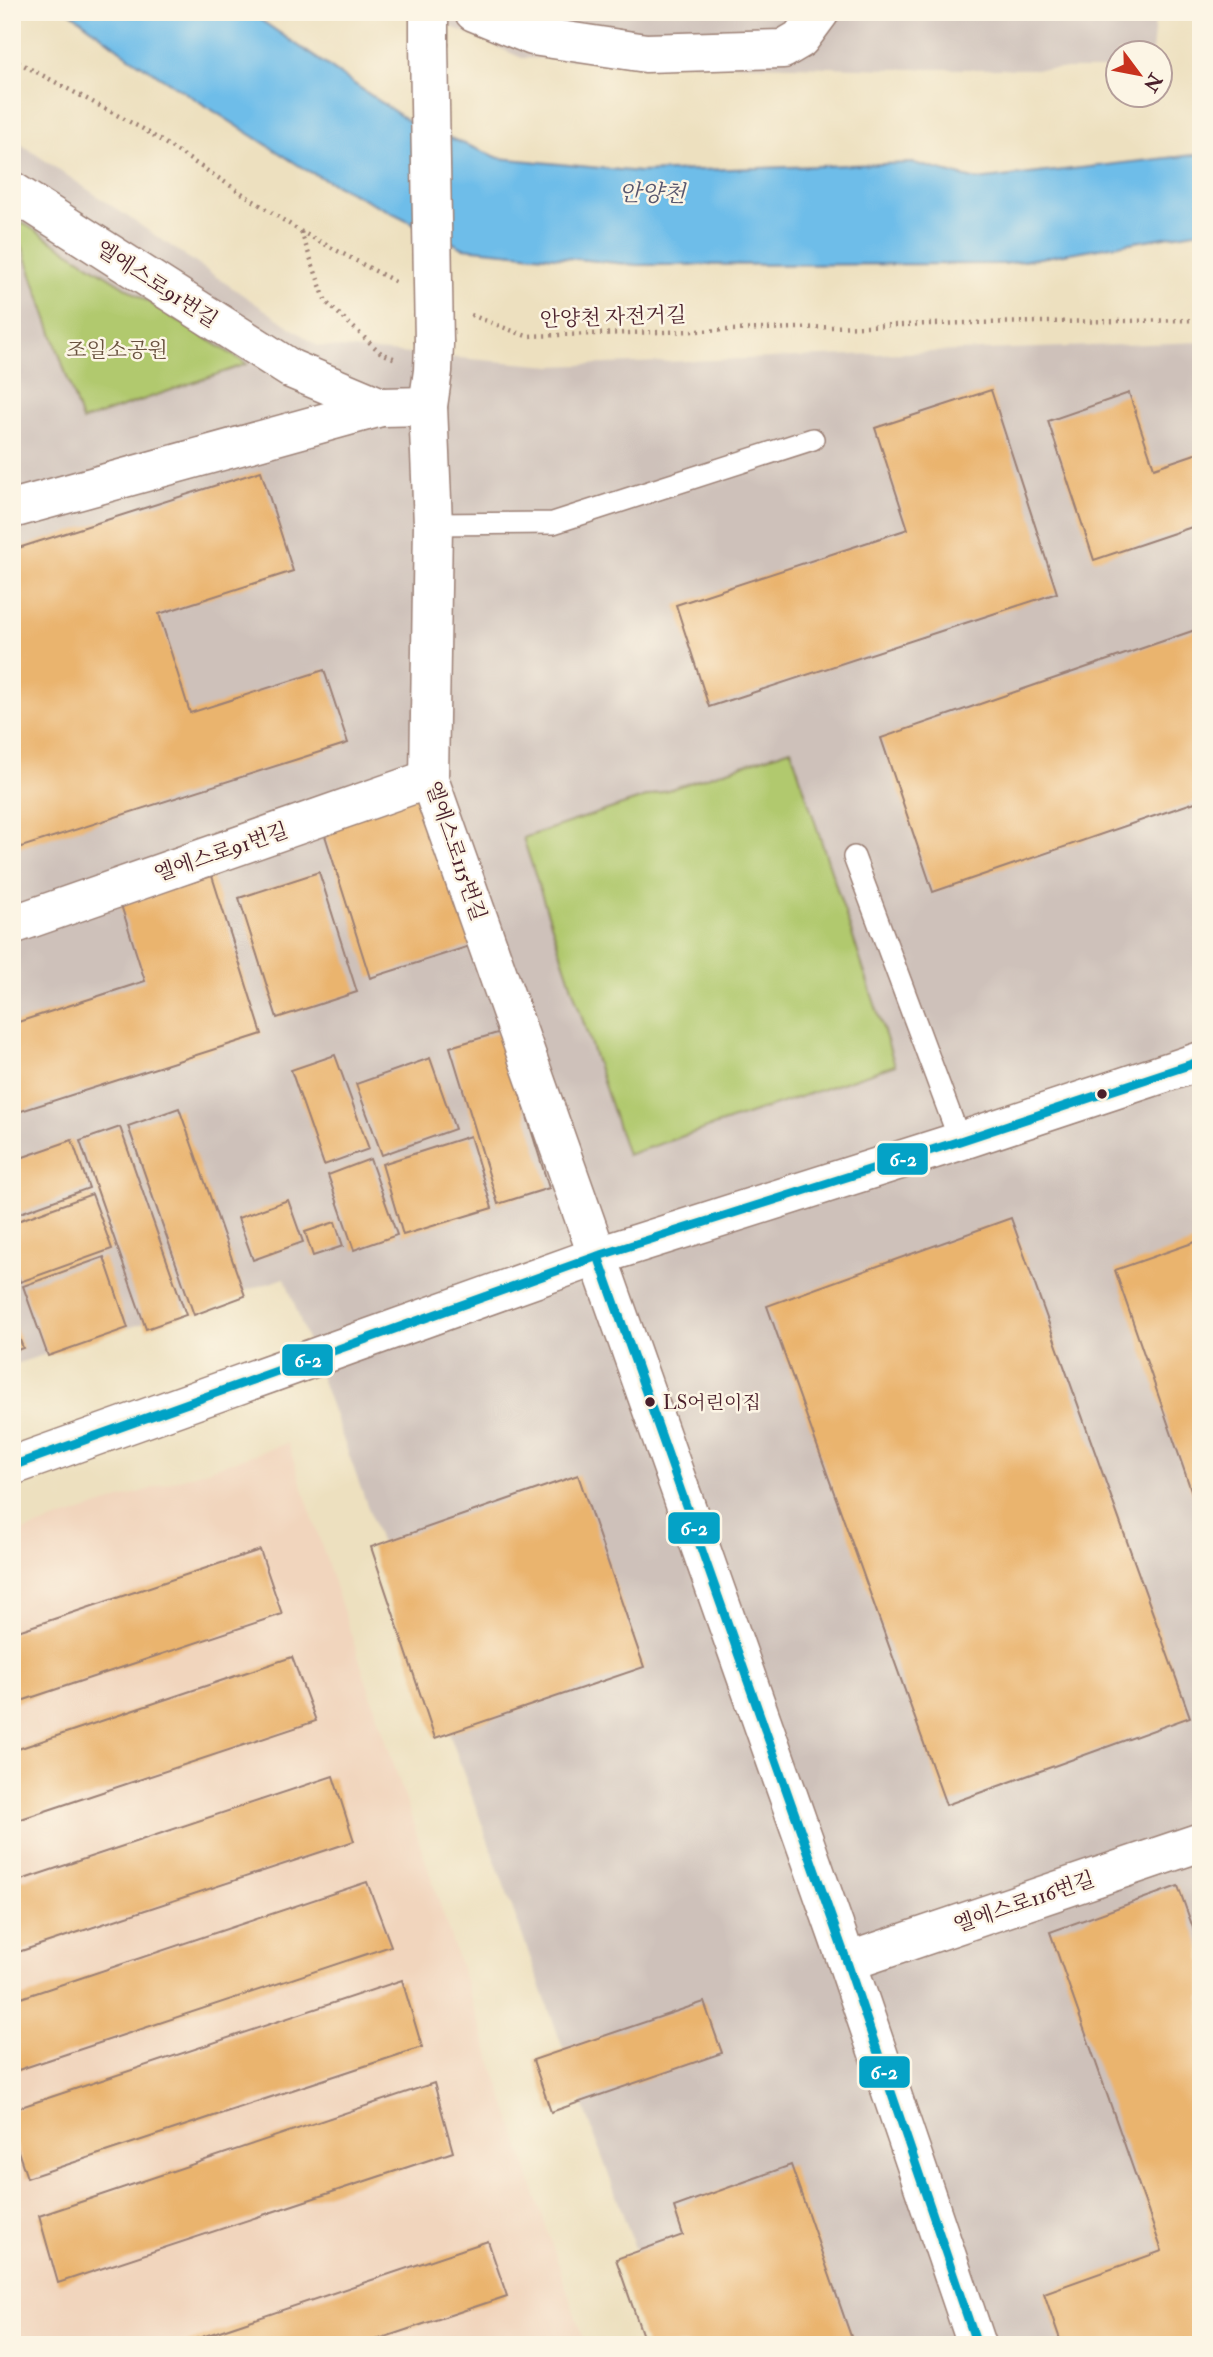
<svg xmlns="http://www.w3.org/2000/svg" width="1213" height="2357" font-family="'IM FELL Double Pica','Noto Serif KR',serif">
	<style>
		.built { fill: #f1d5bd }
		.industrial { fill: #cec1ba }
		.green { fill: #b1c96e; stroke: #7e744c; stroke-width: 2 }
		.water { fill: #6ebde9; stroke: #5c6e8a; stroke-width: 2 }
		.building { fill: #eab46e }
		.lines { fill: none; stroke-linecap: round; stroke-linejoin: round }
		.service-casing { stroke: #9c8075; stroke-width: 24 }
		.minor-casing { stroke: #9c8075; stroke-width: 41 }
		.tertiary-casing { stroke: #9c8075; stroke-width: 41 }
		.path { stroke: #9c8075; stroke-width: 4.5; stroke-dasharray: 2 5; stroke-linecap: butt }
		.service { stroke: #fff; stroke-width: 21 }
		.minor { stroke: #fff; stroke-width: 38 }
		.tertiary { stroke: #fff; stroke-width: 38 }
		.minor-bridge-casing { stroke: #9c8075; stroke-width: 41; stroke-linecap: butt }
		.minor-bridge { stroke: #fff; stroke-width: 38 }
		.bus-1-casing { stroke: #fcf5e5; stroke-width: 14 }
		.bus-1 { stroke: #04a2c6; stroke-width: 9 }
		.bus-dot { fill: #4a1f2b; stroke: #fcf5e5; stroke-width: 2.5 }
		.labels { text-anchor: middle; stroke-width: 5; stroke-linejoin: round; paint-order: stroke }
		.bus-label { font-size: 19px; fill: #4a1f2b; stroke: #fcf5e5; text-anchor: start }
		.street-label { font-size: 21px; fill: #4a1f2b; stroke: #fcf5e5 }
		.park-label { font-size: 21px; fill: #69523f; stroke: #fcf5e5 }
		.water-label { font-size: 23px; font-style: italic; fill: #57566e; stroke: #fcf5e5 }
		.line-badge { stroke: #fcf5e5; stroke-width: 2.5 }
		.badge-label { font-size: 19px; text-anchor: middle; font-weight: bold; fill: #fff }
	</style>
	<rect width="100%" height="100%" fill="#fcf5e5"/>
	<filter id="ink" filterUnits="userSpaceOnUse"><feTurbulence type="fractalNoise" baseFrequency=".0143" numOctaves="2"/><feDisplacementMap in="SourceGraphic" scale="14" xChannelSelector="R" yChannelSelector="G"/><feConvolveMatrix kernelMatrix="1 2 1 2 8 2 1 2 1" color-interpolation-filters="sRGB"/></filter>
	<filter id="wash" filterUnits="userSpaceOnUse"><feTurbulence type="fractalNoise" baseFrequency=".00686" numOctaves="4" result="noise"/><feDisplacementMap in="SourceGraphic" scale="28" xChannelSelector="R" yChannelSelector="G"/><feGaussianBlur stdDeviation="1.57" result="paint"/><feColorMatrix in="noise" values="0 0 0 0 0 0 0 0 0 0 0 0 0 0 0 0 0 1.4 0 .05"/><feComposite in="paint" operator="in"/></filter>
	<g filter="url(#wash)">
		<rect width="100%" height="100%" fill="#ede0bf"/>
		<polygon class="built" points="288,1443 585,2345 12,2345 12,1535"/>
		<g class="industrial">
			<polygon points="418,12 1156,12 1152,52 1118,52 1118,69 892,69 522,58"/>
			<polygon points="12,138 318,346 552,366 1201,342 1201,2345 670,2345 285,1278 12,1365"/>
		</g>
		<g class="green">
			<polygon points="12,216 247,364 82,421"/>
			<polygon points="791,749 895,1065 627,1155 523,838"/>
		</g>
		<polygon class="water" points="70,12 249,12 410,122 499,158 640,172 914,163 977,180 1201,154 1201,231 1004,264 637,265 463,248 306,170 131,58"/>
		<g id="blocks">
			<g class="building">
				<polygon points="991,390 1057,593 709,707 676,605 908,529 875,428"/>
				<polygon points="1129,393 1154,468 1201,452 1201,524 1094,560 1048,421"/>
				<polygon points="261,471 293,571 159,614 190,713 324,670 348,743 12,850 12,550"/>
				<polygon points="1201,628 1201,800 933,892 881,738"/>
				<polygon points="431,791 479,943 370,978 322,826"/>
				<polygon points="319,872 357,992 277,1018 239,898"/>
				<polygon points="212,876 262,1034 12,1114 12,1024 145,981 121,905"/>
				<polygon points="501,1032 549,1188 498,1204 450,1047"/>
				<polygon points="335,1055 369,1149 324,1165 291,1070"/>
				<polygon points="430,1058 455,1129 382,1155 356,1084"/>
				<polygon points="179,1108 245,1296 194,1315 128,1126"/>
				<polygon points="120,1127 186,1315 146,1329 80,1141"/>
				<polygon points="470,1136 492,1208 403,1235 382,1164"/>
				<polygon points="72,1140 89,1188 12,1216 12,1161"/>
				<polygon points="370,1159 397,1235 354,1250 328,1175"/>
				<polygon points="92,1194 112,1249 20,1282 12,1259 12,1223"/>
				<polygon points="288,1200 303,1242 253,1260 238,1218"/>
				<polygon points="1011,1218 1190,1717 946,1805 767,1306"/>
				<polygon points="335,1222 343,1246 313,1256 305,1232"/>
				<polygon points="1201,1240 1201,1515 1200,1516 1115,1270"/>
				<polygon points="104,1257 128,1328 48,1356 23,1286"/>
				<polygon points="12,1319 23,1348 12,1352"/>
				<polygon points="578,1475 644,1667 435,1738 371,1547"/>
				<polygon points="260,1550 282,1614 12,1704 12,1633"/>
				<polygon points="292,1657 316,1721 12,1822 12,1751"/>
				<polygon points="333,1776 354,1841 12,1954 12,1883"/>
				<polygon points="367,1882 391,1946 12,2072 12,2001"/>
				<polygon points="1178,1886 1201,1950 1201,2345 1062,2345 1044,2293 1162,2251 1050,1932"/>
				<polygon points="402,1980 422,2047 27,2178 12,2133 12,2110"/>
				<polygon points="704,2002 722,2053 551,2112 533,2060"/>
				<polygon points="434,2083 453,2152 58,2283 39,2216"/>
				<polygon points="791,2165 854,2345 646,2345 616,2259 683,2235 674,2207"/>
				<polygon points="488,2241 507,2296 361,2345 178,2345"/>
			</g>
		</g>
	</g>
	<g filter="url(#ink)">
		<use href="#blocks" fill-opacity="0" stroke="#9c8075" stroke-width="2"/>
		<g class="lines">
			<defs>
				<g id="service">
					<polyline points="433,524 553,523 813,439"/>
					<polyline points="854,857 960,1141"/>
				</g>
				<g id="minor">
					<polyline points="429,12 429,43"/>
					<polyline points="12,191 291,369 381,407"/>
					<polyline points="434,343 433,371 428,406 433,524 429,779 847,1962 977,2345"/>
					<polyline points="12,509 381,407 428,406"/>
					<polyline points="12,925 429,779"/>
					<polyline points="847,1962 1201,1842"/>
				</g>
				<g id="tertiary">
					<polyline points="474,12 533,36 646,53 783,49 800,39 820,12"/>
					<polyline points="12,1466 598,1256 960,1141 1201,1061"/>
				</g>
			</defs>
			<use href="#service" class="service-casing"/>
			<use href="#minor" class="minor-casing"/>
			<use href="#tertiary" class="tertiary-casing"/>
			<g class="path">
				<polyline points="12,59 143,129 300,231 396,282"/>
				<polyline points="301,232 326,302 381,353 396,359"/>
				<polyline points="471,315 526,336 967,323 1201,320"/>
			</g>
			<use href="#service" class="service"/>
			<use href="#minor" class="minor"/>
			<use href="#tertiary" class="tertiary"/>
			<defs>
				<polyline id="minor-bridge" points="429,43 434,343"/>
			</defs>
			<use href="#minor-bridge" class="minor-bridge-casing"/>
			<use href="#minor-bridge" class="minor-bridge"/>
			<defs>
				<g id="bus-1">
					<polyline points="598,1256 847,1962 977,2345"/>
					<polyline points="12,1466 598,1256 960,1141 1201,1061"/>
				</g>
			</defs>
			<use href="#bus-1" class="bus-1-casing"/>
			<use href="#bus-1" class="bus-1"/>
		</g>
	</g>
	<g class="bus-dot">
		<circle cx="1102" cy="1094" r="6"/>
		<circle cx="650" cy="1402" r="6"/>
	</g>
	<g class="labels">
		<g class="bus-label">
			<text x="663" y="1409">LS어린이집</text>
		</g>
		<g class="street-label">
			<text transform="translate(157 284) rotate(33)" y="7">엘에스로91번길</text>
			<text transform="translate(613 317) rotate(-2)" y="7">안양천 자전거길</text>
			<text transform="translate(456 851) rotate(71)" y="7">엘에스로115번길</text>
			<text transform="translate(221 852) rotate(-19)" y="7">엘에스로91번길</text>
			<text transform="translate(1024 1902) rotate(-19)" y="7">엘에스로116번길</text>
		</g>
		<g class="park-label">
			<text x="117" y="357">조일소공원</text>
		</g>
		<g class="water-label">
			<text transform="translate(652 193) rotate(1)" y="8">안양천</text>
		</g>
	</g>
	<g class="line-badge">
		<rect x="876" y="1142" width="53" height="34" rx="7" fill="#04a2c6"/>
		<rect x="281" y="1343" width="53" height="34" rx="7" fill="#04a2c6"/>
		<rect x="667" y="1511" width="54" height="34" rx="7" fill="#04a2c6"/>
		<rect x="858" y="2055" width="53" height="34" rx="7" fill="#04a2c6"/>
	</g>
	<g class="badge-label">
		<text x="903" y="1166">6-2</text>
		<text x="308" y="1367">6-2</text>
		<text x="694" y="1535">6-2</text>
		<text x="884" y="2079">6-2</text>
	</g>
	<rect width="1213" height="2357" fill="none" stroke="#fcf5e5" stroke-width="42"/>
	<g transform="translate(1139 74) rotate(122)"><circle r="33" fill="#fcf5e5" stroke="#b59f9b" stroke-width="2"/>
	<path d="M0-5L12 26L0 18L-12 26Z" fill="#c8321e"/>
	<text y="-10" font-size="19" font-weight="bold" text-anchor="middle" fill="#4a1f2b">N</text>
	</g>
</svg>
